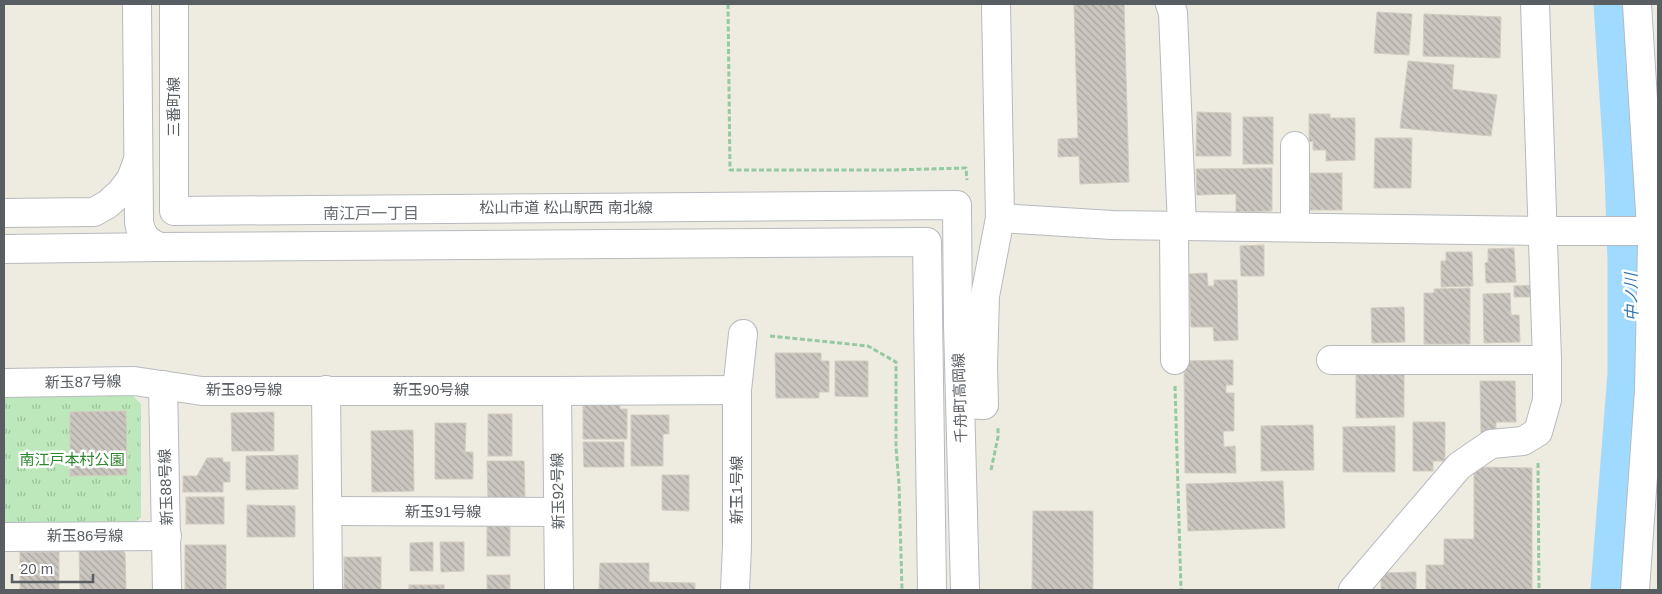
<svg xmlns="http://www.w3.org/2000/svg" width="1662" height="594" font-family="Arial,'Noto Sans JP',sans-serif">
	<style>
		.grass { fill: url(#grass-tufts) }
		.lines { fill: none; stroke-linecap: round; stroke-linejoin: round }
		.river { stroke: #a0daff; stroke-width: 49 }
		.building { fill: url(#building-back-hatch); stroke: #d3ccbf }
		.minor-casing { stroke: #b6babf; stroke-width: 30 }
		.tertiary-casing { stroke: #b6babf; stroke-width: 30 }
		.path { stroke: #93caa0; stroke-width: 3; stroke-dasharray: 5 2.5; stroke-linecap: butt }
		.minor { stroke: #fff; stroke-width: 28 }
		.tertiary { stroke: #fff; stroke-width: 28 }
		.labels { text-anchor: middle; stroke-width: 5; stroke-linejoin: round; paint-order: stroke }
		.street-label { font-size: 15px; fill: #595e63; stroke: #fff }
		.park-label { font-size: 15px; fill: #2e872e; stroke: #fff }
		.neighbourhood-label { font-size: 16px; fill: #6a7075; stroke: #fff }
		.water-label { font-size: 16px; font-style: italic; fill: #3275b0; stroke: #fff }
	</style>
	<defs>
		<pattern id="grass-tufts" width="24" height="20" patternUnits="userSpaceOnUse" patternTransform="scale(1.25)"><rect width="24" height="20" fill="#bde8bb"/><path d="M3 7l-1-3M5 7V3M7 7l1-3M15 17l-1-3M17 17v-4M19 17l1-3" fill="none" stroke="#9dbf9c"/></pattern>
		<pattern id="building-back-hatch" width="6" height="6" patternUnits="userSpaceOnUse" patternTransform="scale(1.25)"><rect width="6" height="6" fill="#cbc7c0"/><path d="M-1 5l2 2M0 0l6 6M5-1l2 2" fill="none" stroke="#a8a5a0"/></pattern>
	</defs>
	<rect width="100%" height="100%" fill="#eeebe1"/>
	<polygon class="grass" points="132,395 141,404 141,517 132,525 4,526 4,396"/>
	<g class="lines">
		<polyline class="river" points="1615,590 1632,374 1632,260 1629,173 1618,4"/>
	</g>
	<g class="building">
		<polygon points="1074,4 1124,4 1129,182 1080,184 1079,156 1058,157 1058,139 1078,138"/>
		<polygon points="1377,12 1412,14 1409,55 1374,53"/>
		<polygon points="1424,14 1501,17 1500,58 1423,56"/>
		<polygon points="1408,61 1454,65 1452,89 1497,95 1491,136 1400,128"/>
		<polygon points="1197,112 1231,113 1231,156 1196,156"/>
		<polygon points="1309,114 1330,114 1330,118 1355,118 1355,160 1326,161 1326,150 1313,150 1313,141 1309,142"/>
		<rect x="1243" y="117" width="30" height="47"/>
		<polygon points="1375,138 1412,138 1411,188 1374,188"/>
		<polygon points="1272,168 1272,211 1236,212 1236,194 1197,195 1196,169"/>
		<rect x="1310" y="173" width="32" height="37"/>
		<polygon points="1264,245 1264,276 1241,276 1240,246"/>
		<polygon points="1514,248 1516,282 1486,283 1485,263 1488,262 1488,249"/>
		<polygon points="1446,252 1472,252 1473,286 1441,287 1441,261 1446,261"/>
		<polygon points="1207,273 1208,286 1214,286 1214,280 1237,280 1238,340 1214,341 1213,327 1191,327 1189,274"/>
		<polygon points="1536,285 1536,297 1514,297 1514,286"/>
		<polygon points="1470,288 1470,344 1424,344 1424,293 1434,293 1434,289"/>
		<polygon points="1510,293 1511,315 1519,315 1520,342 1484,343 1483,294"/>
		<polygon points="1404,307 1405,342 1372,343 1371,308"/>
		<polygon points="775,353 821,353 821,361 829,361 829,392 819,392 819,398 776,398"/>
		<polygon points="1233,360 1233,385 1226,385 1226,393 1234,393 1234,431 1223,431 1224,447 1235,446 1236,473 1185,473 1184,361"/>
		<polygon points="835,361 868,361 868,397 835,396"/>
		<polygon points="1356,372 1404,372 1404,417 1356,418"/>
		<polygon points="1480,381 1515,381 1516,422 1496,422 1496,433 1481,433"/>
		<polygon points="583,402 620,402 620,409 627,409 627,439 583,439"/>
		<polygon points="126,411 127,475 70,476 70,412"/>
		<polygon points="274,412 274,451 232,451 231,413"/>
		<rect x="488" y="414" width="24" height="42"/>
		<polygon points="631,415 669,415 669,434 663,434 663,466 631,466"/>
		<polygon points="1413,422 1445,422 1445,461 1433,461 1433,471 1413,471"/>
		<polygon points="435,423 466,423 465,452 473,452 473,479 435,479"/>
		<polygon points="1313,425 1314,470 1261,471 1261,426"/>
		<polygon points="1395,426 1395,472 1343,472 1343,427"/>
		<polygon points="413,430 414,491 372,492 371,431"/>
		<polygon points="583,442 624,442 624,467 584,467"/>
		<polygon points="298,455 298,489 246,490 246,456"/>
		<polygon points="207,458 223,458 223,462 230,462 230,482 223,482 223,492 183,492 183,476 197,476"/>
		<polygon points="487,461 524,461 525,497 488,498"/>
		<polygon points="1474,467 1532,468 1532,590 1426,590 1426,565 1444,565 1444,539 1474,539"/>
		<polygon points="662,475 689,475 689,511 662,510"/>
		<polygon points="1283,481 1285,528 1188,531 1186,484"/>
		<rect x="186" y="497" width="38" height="27"/>
		<polygon points="247,505 295,506 295,537 247,537"/>
		<polygon points="1033,511 1093,511 1093,590 1032,590"/>
		<rect x="487" y="526" width="23" height="30"/>
		<polygon points="433,542 433,571 410,571 410,543"/>
		<polygon points="440,542 464,542 464,571 441,572"/>
		<rect x="185" y="545" width="41" height="45"/>
		<polygon points="117,546 125,553 126,590 80,590 79,548"/>
		<rect x="20" y="552" width="39" height="38"/>
		<rect x="344" y="557" width="37" height="33"/>
		<polygon points="600,563 649,563 649,582 695,583 695,590 599,590"/>
		<polygon points="1416,572 1416,590 1381,590 1381,573"/>
		<rect x="487" y="575" width="23" height="15"/>
		<rect x="409" y="585" width="35" height="5"/>
	</g>
	<g class="lines">
		<defs>
			<g id="minor">
				<polyline points="1170,4 1173,13 1182,226"/>
				<polyline points="4,213 94,212 108,204 121,192 131,179 138,160"/>
				<polyline points="1000,218 1112,225 1542,231 1651,231"/>
				<polyline points="1174,226 1175,360"/>
				<polyline points="1295,227 1295,146"/>
				<polyline points="4,249 161,247"/>
				<polyline points="1331,360 1547,360"/>
				<polyline points="4,383 134,381 202,391 557,391 737,390"/>
				<polyline points="163,385 167,590"/>
				<polyline points="326,390 328,590"/>
				<polyline points="557,391 559,590"/>
				<polyline points="961,404 984,405 983,365 985,296 1000,218 996,4"/>
				<polyline points="328,511 558,512"/>
				<polyline points="4,537 167,536"/>
				<polyline points="735,590 737,546 737,390 743,334"/>
				<polyline points="1353,590 1459,466 1491,444 1523,441 1538,432 1547,400 1547,360 1535,4"/>
				<polyline points="1635,590 1649,391 1652,243 1637,4"/>
			</g>
			<g id="tertiary">
				<path d="M137 4 139 222C141 235 148 243 161 247L927 242 932 590"/>
				<polyline points="174,4 174,211 957,205 958,325 965,590"/>
			</g>
		</defs>
		<use href="#minor" class="minor-casing"/>
		<use href="#tertiary" class="tertiary-casing"/>
		<g class="path">
			<polyline points="728,4 730,170 892,170 966,168 967,180"/>
			<polyline points="770,336 868,346 896,362 896,447 899,484 902,590"/>
			<polyline points="1175,386 1181,590"/>
			<polyline points="1538,463 1539,590"/>
			<polyline points="991,470 998,437 998,427"/>
		</g>
		<use href="#minor" class="minor"/>
		<use href="#tertiary" class="tertiary"/>
	</g>
	<g class="labels">
		<g class="street-label">
			<text transform="translate(174 107) rotate(-90)" y="5">三番町線</text>
			<text x="566" y="213">松山市道 松山駅西 南北線</text>
			<text transform="translate(83 382) rotate(-1)" y="5">新玉87号線</text>
			<text x="244" y="395">新玉89号線</text>
			<text x="431" y="395">新玉90号線</text>
			<text transform="translate(960 398) rotate(-92)" y="5">千舟町高岡線</text>
			<text transform="translate(166 487) rotate(-92)" y="5">新玉88号線</text>
			<text transform="translate(737 490) rotate(-90)" y="5">新玉1号線</text>
			<text transform="translate(558 491) rotate(-91)" y="5">新玉92号線</text>
			<text x="443" y="517">新玉91号線</text>
			<text x="85" y="541">新玉86号線</text>
		</g>
		<g class="park-label">
			<text x="72" y="465">南江戸本村公園</text>
		</g>
		<g class="neighbourhood-label">
			<text x="371" y="219">南江戸一丁目</text>
		</g>
		<g class="water-label">
			<text transform="translate(1631 297) rotate(-91)" y="6">中ノ川</text>
		</g>
	</g>
	<rect width="1662" height="594" fill="none" stroke="#595e63" stroke-width="10"/>
	<path d="M12 574v8h81v-8" fill="none" stroke="#595e63" stroke-width="2.5"/>
	<text x="20" y="574" font-size="15" fill="#595e63" stroke="#ffffff" stroke-width="4" paint-order="stroke">20 m</text>
</svg>
